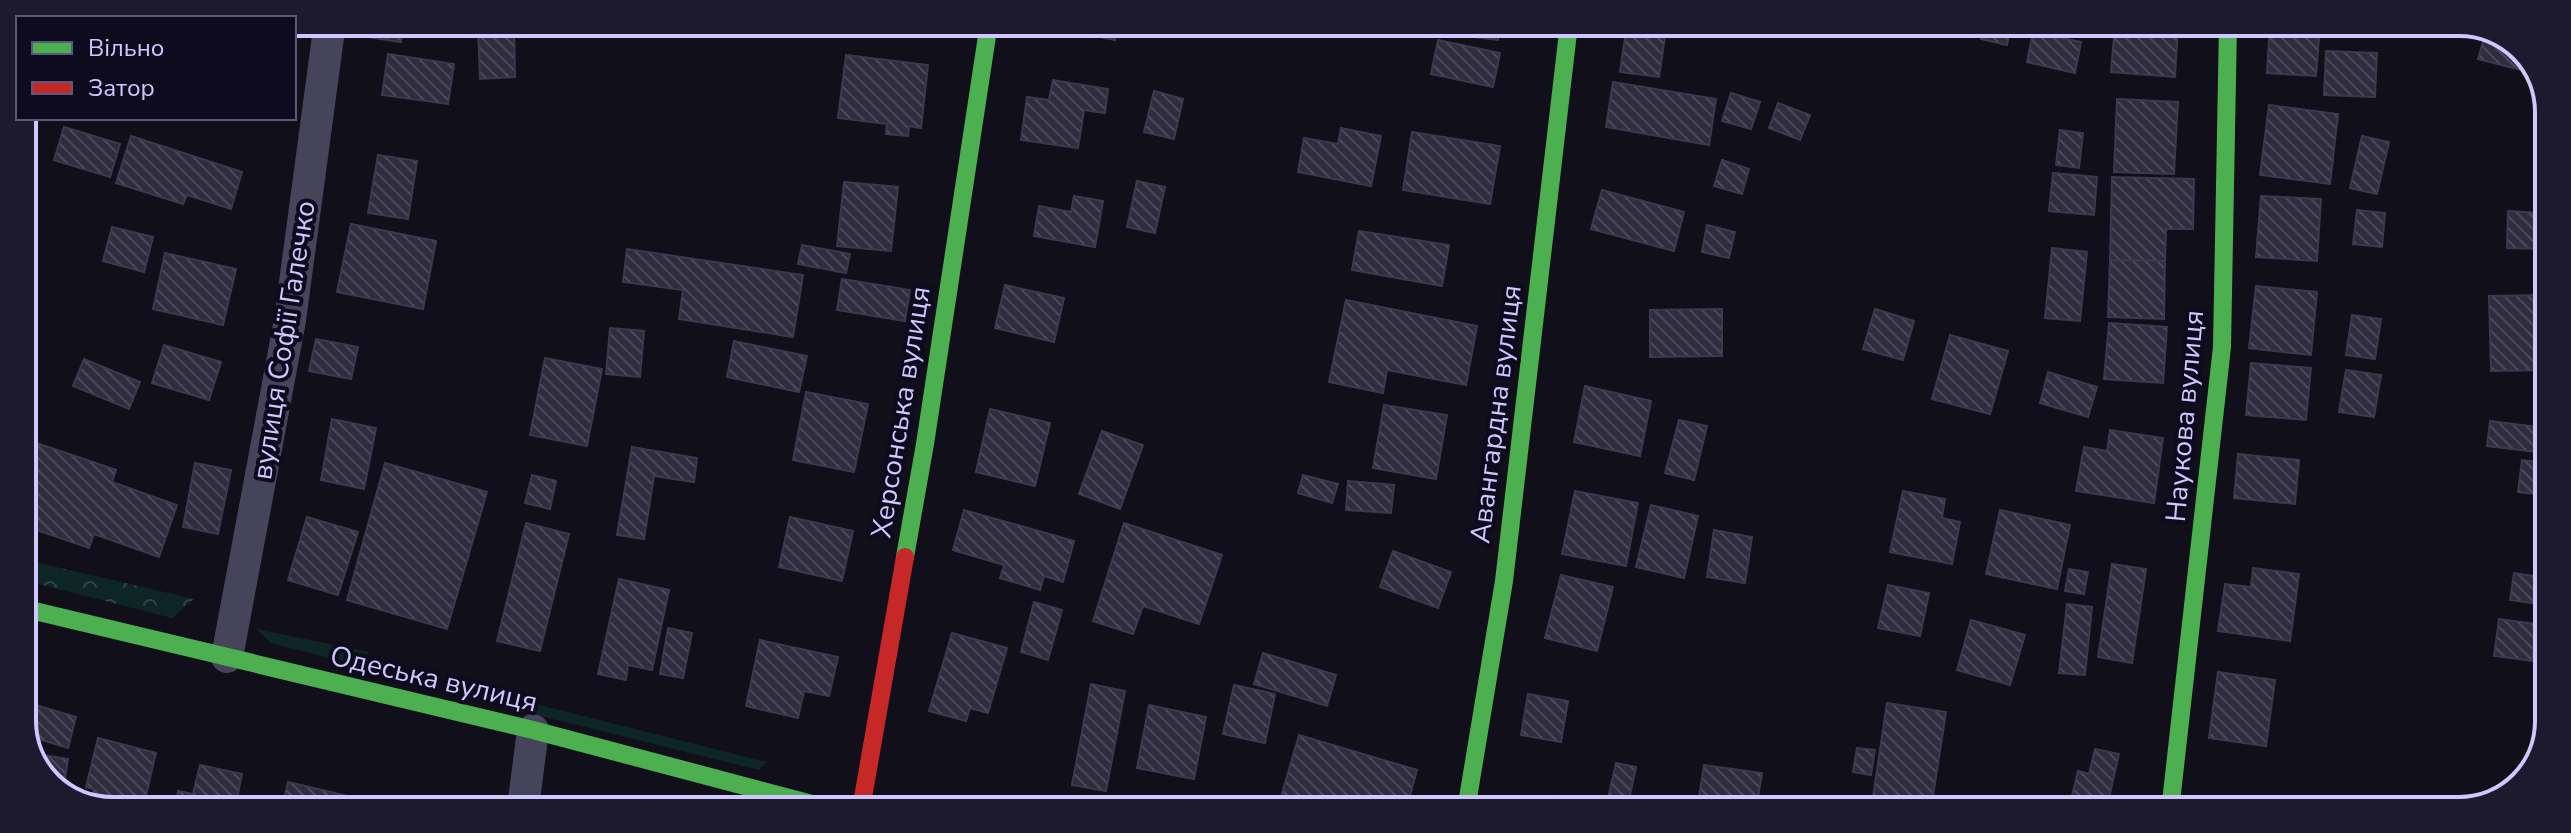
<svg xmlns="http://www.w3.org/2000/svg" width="2571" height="833" font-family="'Nunito Sans',sans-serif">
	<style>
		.grass { fill: #0e2525 }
		.forest { fill: url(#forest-crowns) }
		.building { fill: url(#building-back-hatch); stroke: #3c394f; stroke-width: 2 }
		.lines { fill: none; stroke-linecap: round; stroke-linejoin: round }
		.street { stroke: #45445b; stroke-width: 32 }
		.fast { stroke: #4caf50; stroke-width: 18 }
		.jam { stroke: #c62828; stroke-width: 18 }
		.labels { text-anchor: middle; stroke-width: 8; stroke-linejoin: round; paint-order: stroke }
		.street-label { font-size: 28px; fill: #cec8ff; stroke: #0e0b1e }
		.rim { fill: none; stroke: #cec8ff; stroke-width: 4 }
	</style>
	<defs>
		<pattern id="forest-crowns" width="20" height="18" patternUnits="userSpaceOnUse" patternTransform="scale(2)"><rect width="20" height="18" fill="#0e2525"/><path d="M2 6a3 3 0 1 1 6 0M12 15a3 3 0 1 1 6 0" fill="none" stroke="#304346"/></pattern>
		<pattern id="building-back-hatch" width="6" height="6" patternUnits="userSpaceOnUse" patternTransform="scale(2)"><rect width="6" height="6" fill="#2f2c3d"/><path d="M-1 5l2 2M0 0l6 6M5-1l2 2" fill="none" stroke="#4c495a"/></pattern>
	</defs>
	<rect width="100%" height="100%" fill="#110f1a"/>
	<g class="grass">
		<polygon points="256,629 370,652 349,663 271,643"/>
		<polygon points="488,692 767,762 759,770 504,707"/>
	</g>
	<polygon class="forest" points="22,559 194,599 172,618 22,580"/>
	<g class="building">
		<polygon points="362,22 403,22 401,42 360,36"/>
		<polygon points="887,23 934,23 932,32"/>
		<polygon points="1031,23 1118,23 1115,40"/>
		<polygon points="1425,24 1500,24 1498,40 1424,31"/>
		<polygon points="1627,24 1667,24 1659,77 1620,72"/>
		<polygon points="1984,25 2011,25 2007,45 1981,39"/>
		<polygon points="2115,25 2178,25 2175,77 2111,72"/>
		<polygon points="2270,25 2320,25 2316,76 2267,73"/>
		<polygon points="514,28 515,77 480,79 478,30"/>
		<polygon points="2487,28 2530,57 2534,67 2533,73 2478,59"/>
		<polygon points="2033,32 2081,42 2075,73 2027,62"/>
		<polygon points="1438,40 1500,53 1493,87 1431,74"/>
		<polygon points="2326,51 2377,53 2375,97 2324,95"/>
		<polygon points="388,54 454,64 448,104 382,95"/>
		<polygon points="846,55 928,65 921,128 909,126 908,136 886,134 887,124 838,118"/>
		<polygon points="1053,80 1108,89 1105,113 1084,110 1078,148 1021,140 1027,97 1049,100"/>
		<polygon points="1613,82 1716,99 1709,145 1606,127"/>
		<polygon points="1154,91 1183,99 1174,139 1144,132"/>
		<polygon points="1731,93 1760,102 1751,129 1722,121"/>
		<polygon points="2117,99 2178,102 2174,174 2114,172"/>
		<polygon points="1778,103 1810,115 1800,140 1769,128"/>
		<polygon points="2269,105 2338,114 2330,184 2260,175"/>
		<polygon points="64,127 120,144 110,177 54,160"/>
		<polygon points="1341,128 1381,136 1371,186 1298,172 1304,138 1338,144"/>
		<polygon points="2060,130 2083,133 2079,168 2056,165"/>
		<polygon points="1412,132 1500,146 1490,204 1403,190"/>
		<polygon points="131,136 242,172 231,209 187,195 183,204 116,183"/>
		<polygon points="2362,136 2389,142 2377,194 2350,188"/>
		<polygon points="378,155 417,161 408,219 368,213"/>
		<polygon points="1722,160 1749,169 1742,194 1714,186"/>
		<polygon points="2053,173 2097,177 2094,215 2049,211"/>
		<polygon points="2112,177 2194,179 2193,229 2166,229 2165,261 2110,260"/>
		<polygon points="1137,181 1165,187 1155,233 1127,227"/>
		<polygon points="844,182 898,187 891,251 837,246"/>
		<polygon points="1602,190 1684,212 1674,251 1591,229"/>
		<polygon points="1074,196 1103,201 1095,247 1034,236 1039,206 1071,212"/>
		<polygon points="2261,196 2321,199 2317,261 2256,257"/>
		<polygon points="2357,210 2385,213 2382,247 2353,244"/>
		<polygon points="2508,211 2544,213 2543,249 2507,248"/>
		<polygon points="351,224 436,241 423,309 337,292"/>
		<polygon points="1707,225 1735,232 1729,258 1702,252"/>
		<polygon points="112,227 153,237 144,272 103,261"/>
		<polygon points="1359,231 1449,245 1442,286 1352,270"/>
		<polygon points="802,245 850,254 846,273 798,264"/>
		<polygon points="2052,248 2087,252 2080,321 2045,318"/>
		<polygon points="627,249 803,275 793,337 679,319 683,290 623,282"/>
		<polygon points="165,253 236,269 223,325 153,309"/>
		<polygon points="2110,260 2165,261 2164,319 2108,317"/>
		<polygon points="842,279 910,290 905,321 837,310"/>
		<polygon points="1005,285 1064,298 1054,342 995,328"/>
		<polygon points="2256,286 2317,292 2311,355 2249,348"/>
		<polygon points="2548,295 2548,370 2491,371 2489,296"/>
		<polygon points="1346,300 1477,326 1466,385 1387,370 1383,393 1329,382"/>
		<polygon points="1722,309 1722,356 1650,357 1650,310"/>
		<polygon points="1875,309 1914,321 1903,360 1863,349"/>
		<polygon points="2352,315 2381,319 2375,359 2346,355"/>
		<polygon points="2109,323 2167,327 2163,383 2104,379"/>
		<polygon points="610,328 644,331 640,377 606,374"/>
		<polygon points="1950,335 2008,351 1990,414 1932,399"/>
		<polygon points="316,339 358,347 351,379 309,371"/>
		<polygon points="734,341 807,356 799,392 727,377"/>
		<polygon points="164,345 221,362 209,400 152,383"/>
		<polygon points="545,358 602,369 587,446 530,435"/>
		<polygon points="84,359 140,382 129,409 73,386"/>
		<polygon points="2251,363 2311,368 2306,420 2246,415"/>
		<polygon points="2346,370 2381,375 2374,417 2339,412"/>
		<polygon points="2048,372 2097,387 2088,417 2040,403"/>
		<polygon points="1585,386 1651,401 1640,456 1574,442"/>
		<polygon points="806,392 868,404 854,472 793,460"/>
		<polygon points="1384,405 1447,415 1436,479 1373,468"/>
		<polygon points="990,409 1050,423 1035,486 976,472"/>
		<polygon points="332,419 376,428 364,489 321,480"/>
		<polygon points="1679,420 1707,426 1694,480 1665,473"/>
		<polygon points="2490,421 2547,428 2547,453 2487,446"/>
		<polygon points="2110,430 2163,438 2154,503 2076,491 2084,447 2107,451"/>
		<polygon points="1102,431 1143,445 1120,509 1079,494"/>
		<polygon points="22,438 116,470 112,482 177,505 159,557 94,534 89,548 22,525"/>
		<polygon points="632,447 697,458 694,482 654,476 644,539 617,535"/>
		<polygon points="2238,454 2299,460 2295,504 2234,498"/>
		<polygon points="2522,460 2547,463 2547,495 2518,492"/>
		<polygon points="195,463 231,470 218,534 183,527"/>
		<polygon points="385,463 487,492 447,629 347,600"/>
		<polygon points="532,475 556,481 550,509 525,503"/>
		<polygon points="1303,475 1338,484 1332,503 1298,493"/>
		<polygon points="1348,481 1394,485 1391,513 1346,510"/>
		<polygon points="1575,491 1638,503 1626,566 1562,554"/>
		<polygon points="1903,491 1945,499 1942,518 1960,522 1952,564 1890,552"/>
		<polygon points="1651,505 1698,516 1684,578 1636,567"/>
		<polygon points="964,510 1074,541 1063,582 1044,576 1040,590 1000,578 1004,565 953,550"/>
		<polygon points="2000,510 2070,525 2057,589 1986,574"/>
		<polygon points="307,517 358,532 338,595 288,580"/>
		<polygon points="790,517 853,531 842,581 779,567"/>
		<polygon points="526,523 569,534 540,651 497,641"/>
		<polygon points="1124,523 1222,555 1199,624 1143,606 1133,634 1093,621"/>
		<polygon points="1714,530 1752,537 1745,583 1707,577"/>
		<polygon points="1393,551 1451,572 1438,608 1380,587"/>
		<polygon points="2112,564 2146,569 2132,663 2098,657"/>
		<polygon points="2253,568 2299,574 2290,641 2218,631 2225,584 2251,587"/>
		<polygon points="2069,569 2088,572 2084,594 2065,591"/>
		<polygon points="2514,573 2547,578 2546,605 2510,600"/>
		<polygon points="1561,575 1613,587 1597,651 1545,638"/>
		<polygon points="619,579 669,590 652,670 628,665 626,680 598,674"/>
		<polygon points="1888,585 1929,593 1920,636 1878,628"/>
		<polygon points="1034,602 1062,610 1048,660 1021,652"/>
		<polygon points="2067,604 2092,607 2085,675 2059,673"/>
		<polygon points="2499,619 2537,624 2532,661 2494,656"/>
		<polygon points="1971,620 2025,635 2010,685 1957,670"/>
		<polygon points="668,628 692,633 683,678 660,674"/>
		<polygon points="952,633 1007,648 988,713 970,708 966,721 929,711"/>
		<polygon points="760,640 838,657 829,696 804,691 798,718 746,706"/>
		<polygon points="1263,653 1336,675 1327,706 1254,684"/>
		<polygon points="2218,672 2275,680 2266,746 2209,738"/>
		<polygon points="1091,684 1125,691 1106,791 1072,785"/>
		<polygon points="1234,685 1275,694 1265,743 1223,734"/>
		<polygon points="1528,694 1568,701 1561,742 1521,735"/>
		<polygon points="1887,703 1946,712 1931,809 1906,806 1905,810 1886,810 1887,799 1873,797"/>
		<polygon points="32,704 76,717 68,748 25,735 24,731"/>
		<polygon points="1149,705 1206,717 1194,779 1137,768"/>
		<polygon points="1299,735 1417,770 1406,810 1324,809 1281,797"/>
		<polygon points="98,738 156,753 143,808 89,808 94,789 86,787"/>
		<polygon points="1857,748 1875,750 1871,775 1853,772"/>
		<polygon points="2095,749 2119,754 2106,811 2070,804 2078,771 2089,774"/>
		<polygon points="32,753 68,759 63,791 41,776"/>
		<polygon points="1616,763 1636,767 1627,810 1553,810 1556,796 1606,807"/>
		<polygon points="200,765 242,774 235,808 175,808 178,791 193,794"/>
		<polygon points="1704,765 1762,773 1756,810 1697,810"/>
		<polygon points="288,782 352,797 349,808 282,808"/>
	</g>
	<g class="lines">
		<g class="street">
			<polyline points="227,657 290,320 330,22"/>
			<polyline points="523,808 533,730"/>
		</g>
		<g class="fast">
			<polyline points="905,557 925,444 989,23"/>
			<polyline points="22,608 533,730 831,809"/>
			<polyline points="1466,810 1504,581 1569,24"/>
			<polyline points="2170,811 2222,347 2228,25"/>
		</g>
		<polyline class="jam" points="861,809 905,557"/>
	</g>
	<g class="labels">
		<g class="street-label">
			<text transform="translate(283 340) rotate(-81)" y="10">вулиця Софії Галечко</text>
			<text transform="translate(900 412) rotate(-81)" y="10">Херсонська вулиця</text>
			<text transform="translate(1495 414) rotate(-83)" y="10">Авангардна вулиця</text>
			<text transform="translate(2184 416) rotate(-85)" y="10">Наукова вулиця</text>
			<text transform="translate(434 678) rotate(13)" y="10">Одеська вулиця</text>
		</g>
	</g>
	<path d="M0 0H2571V833H0ZM112 36H2459A76 76 0 0 1 2535 112V721A76 76 0 0 1 2459 797H112A76 76 0 0 1 36 721V112A76 76 0 0 1 112 36Z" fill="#1d1a30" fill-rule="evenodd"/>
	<path class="rim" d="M112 36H2459A76 76 0 0 1 2535 112V721A76 76 0 0 1 2459 797H112A76 76 0 0 1 36 721V112A76 76 0 0 1 112 36Z"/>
	<rect x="16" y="16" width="280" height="104" fill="#0e0b1e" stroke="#5b5778" stroke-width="2"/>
	<rect x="32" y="42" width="40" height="12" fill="#4caf50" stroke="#5b5778" stroke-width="2"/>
	<text x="88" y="56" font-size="24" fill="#cec8ff">Вільно</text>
	<rect x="32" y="82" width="40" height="12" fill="#c62828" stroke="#5b5778" stroke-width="2"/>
	<text x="88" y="96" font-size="24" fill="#cec8ff">Затор</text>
</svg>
